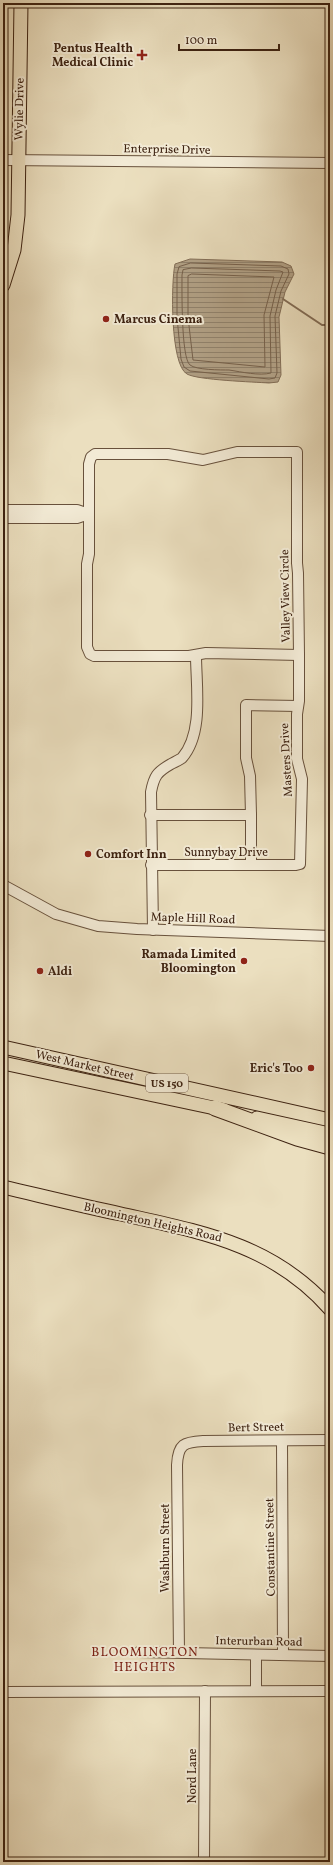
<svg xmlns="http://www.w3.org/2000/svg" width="333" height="1865" font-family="Vollkorn,serif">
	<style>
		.water { fill: url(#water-rules); stroke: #826d56 }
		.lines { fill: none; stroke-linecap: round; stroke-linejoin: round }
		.shore { stroke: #76604a; stroke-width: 1 }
		.stream { stroke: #826d56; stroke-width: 2 }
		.minor-casing { stroke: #68513c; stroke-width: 12 }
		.major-casing { stroke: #3d2211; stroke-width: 15 }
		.highway-casing { stroke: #3d2211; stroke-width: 17 }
		.minor { stroke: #f2ead5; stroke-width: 10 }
		.major { stroke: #ebdfbf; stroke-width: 13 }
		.highway { stroke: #ebdfbf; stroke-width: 15 }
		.poi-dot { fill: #8f2418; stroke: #f2ead5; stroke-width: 1.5 }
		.labels { text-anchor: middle; stroke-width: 4; stroke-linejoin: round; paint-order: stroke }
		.shield { fill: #f2ead5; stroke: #735e4c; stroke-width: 1 }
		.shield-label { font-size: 11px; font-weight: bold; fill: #3d2211 }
		.poi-label { font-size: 12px; font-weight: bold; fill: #3d2211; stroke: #f2ead5; text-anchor: end }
		.street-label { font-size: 12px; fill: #3d2211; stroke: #f2ead5 }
		.neighbourhood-label { font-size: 13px; letter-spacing: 1px; fill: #7a1f14; stroke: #f2ead5 }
	</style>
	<defs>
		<pattern id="water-rules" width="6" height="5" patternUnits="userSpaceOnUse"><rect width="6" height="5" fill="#b09f84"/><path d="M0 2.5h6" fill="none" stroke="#90816b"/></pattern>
	</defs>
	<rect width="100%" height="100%" fill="#ebdfbf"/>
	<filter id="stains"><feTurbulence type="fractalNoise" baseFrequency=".005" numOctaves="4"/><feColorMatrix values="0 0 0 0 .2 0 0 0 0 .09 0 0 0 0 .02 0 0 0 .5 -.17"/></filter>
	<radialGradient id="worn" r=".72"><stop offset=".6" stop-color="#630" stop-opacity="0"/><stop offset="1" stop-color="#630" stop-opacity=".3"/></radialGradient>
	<path class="water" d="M190 259 282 262 291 266 294 274 285 292 279 317 281 375 278 382 269 383C254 382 197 380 187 374 170 365 171 282 175 264Z"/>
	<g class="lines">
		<g class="shore">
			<polygon points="191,263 281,266 288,269 289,274 281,291 275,316 277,373 275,378 269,379 190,371 184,367 181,359 177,317 177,274 179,267"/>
			<path d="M192 268 280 271 283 272 276 290 270 316 271 373C259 376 242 372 229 370 221 370 196 370 190 365 181 358 182 289 182 275L183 270Z"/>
			<polygon points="192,274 274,277 264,315 265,367 193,360 188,317 188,276"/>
		</g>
		<polyline class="stream" points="283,299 322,325 330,325"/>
		<defs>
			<g id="minor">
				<polyline points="3,160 330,163"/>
				<polygon points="237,452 297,452 297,563 298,573 299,655 206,653 189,656 94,656 90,654 87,647 87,564 89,554 89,464 91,457 95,454 168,454 203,460"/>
				<polyline points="3,510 77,510 89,514"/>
				<polyline points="3,518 77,518 89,514"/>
				<polyline points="150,815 251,815 250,776 246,758 246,705 298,706"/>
				<polyline points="251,815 251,865"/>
				<polyline points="151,865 296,865 300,864 302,779 297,759 297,714 299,701 299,655"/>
				<polyline points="3,885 56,914 98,926 137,929 330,936"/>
				<path d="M153 930 151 792C154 776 157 772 171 764 175 762 179 760 182 758 204 733 196 686 196 655"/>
				<polyline points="282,1441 283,1654"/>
				<polyline points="139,1652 330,1656"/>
				<path d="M179 1652 177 1465C178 1444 184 1442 203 1441L330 1440"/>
				<polyline points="256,1655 256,1691"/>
				<polyline points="3,1692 330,1691"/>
				<polyline points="204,1862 205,1691"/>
			</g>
			<g id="major">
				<polyline points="3,285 14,250 18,215 21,3"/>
				<polyline points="3,1047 330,1120"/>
				<polyline points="3,1063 224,1110"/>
				<polyline points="257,1118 330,1134"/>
				<path d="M3 1187C42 1196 82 1206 121 1214 201 1232 273 1244 330 1309"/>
			</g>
			<polyline id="highway" points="215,1108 297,1138 330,1147"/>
		</defs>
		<use href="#minor" class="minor-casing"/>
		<use href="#major" class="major-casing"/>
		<use href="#highway" class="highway-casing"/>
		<use href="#minor" class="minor"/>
		<use href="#major" class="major"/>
		<use href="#highway" class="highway"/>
	</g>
	<g class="poi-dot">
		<path d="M140 49h4v4h4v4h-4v4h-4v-4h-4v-4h4z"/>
		<circle cx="106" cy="319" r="4"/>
		<circle cx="88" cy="854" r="4"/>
		<circle cx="244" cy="961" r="4"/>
		<circle cx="40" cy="971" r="4"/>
		<circle cx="311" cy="1068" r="4"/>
	</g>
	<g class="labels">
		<rect class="shield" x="146" y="1074" width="42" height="18" rx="3"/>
		<g class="shield-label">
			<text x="167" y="1087">US 150</text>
		</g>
		<g class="poi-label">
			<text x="133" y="52">Pentus Health<tspan x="133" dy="14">Medical Clinic</tspan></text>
			<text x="114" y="323" text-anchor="start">Marcus Cinema</text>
			<text x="96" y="858" text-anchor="start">Comfort Inn</text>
			<text x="236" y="958">Ramada Limited<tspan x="236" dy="14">Bloomington</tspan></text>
			<text x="48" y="975" text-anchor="start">Aldi</text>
			<text x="303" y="1072">Eric's Too</text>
		</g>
		<g class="street-label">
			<text transform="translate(19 109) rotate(-89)" y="4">Wylie Drive</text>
			<text transform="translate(167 149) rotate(1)" y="4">Enterprise Drive</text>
			<text transform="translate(285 596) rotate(-91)" y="4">Valley View Circle</text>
			<text transform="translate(286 760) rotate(-93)" y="4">Masters Drive</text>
			<text x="226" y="856">Sunnybay Drive</text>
			<text transform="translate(193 918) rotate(2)" y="4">Maple Hill Road</text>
			<text transform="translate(85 1065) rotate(13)" y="4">West Market Street</text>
			<text transform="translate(153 1222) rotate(13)" y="4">Bloomington Heights Road</text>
			<text transform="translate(256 1427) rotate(-1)" y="4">Bert Street</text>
			<text transform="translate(270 1547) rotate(-91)" y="4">Constantine Street</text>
			<text transform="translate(165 1548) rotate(-90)" y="4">Washburn Street</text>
			<text transform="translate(259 1641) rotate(1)" y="4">Interurban Road</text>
			<text transform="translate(192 1776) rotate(-90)" y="4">Nord Lane</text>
		</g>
		<g class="neighbourhood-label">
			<text x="145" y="1656">BLOOMINGTON<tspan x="145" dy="15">HEIGHTS</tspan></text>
		</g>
	</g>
	<rect width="333" height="1865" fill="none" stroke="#ebdfbf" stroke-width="16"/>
	<rect x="4" y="4" width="325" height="1857" fill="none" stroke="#3d2211" stroke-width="2"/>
	<rect x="8" y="8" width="317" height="1849" fill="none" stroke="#3d2211"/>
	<path d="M179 44v6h100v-6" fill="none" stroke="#3d2211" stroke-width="2"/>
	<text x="185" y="44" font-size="12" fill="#3d2211" stroke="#f2ead5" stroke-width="3" paint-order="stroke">100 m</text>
	<rect width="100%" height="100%" filter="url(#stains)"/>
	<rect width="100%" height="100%" fill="url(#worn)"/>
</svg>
